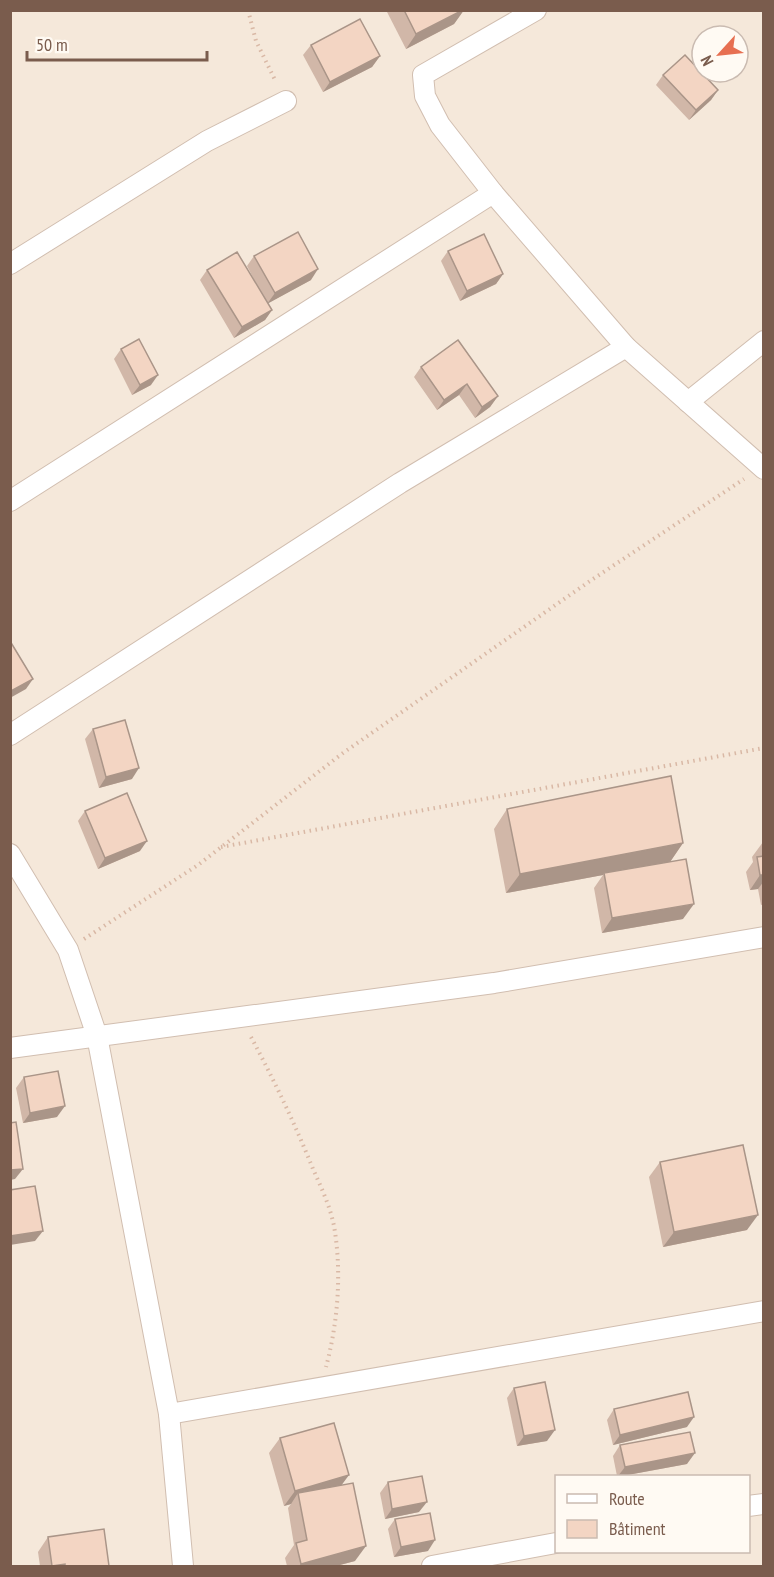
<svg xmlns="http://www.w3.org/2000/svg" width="774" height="1577" font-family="'PT Sans Narrow',sans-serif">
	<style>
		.residential { fill: #f5e8da; fill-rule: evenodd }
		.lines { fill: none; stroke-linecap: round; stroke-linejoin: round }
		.street-casing { stroke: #d1beb0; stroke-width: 22 }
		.path { stroke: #d9b8a5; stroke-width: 4; stroke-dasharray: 1.5 4.5; stroke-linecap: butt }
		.street { stroke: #fff; stroke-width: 20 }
		.wall { fill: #d1b7a8 }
		.shaded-wall { fill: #aa9588 }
		.building { fill: #f3d5c3; stroke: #aa9588; stroke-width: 1.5 }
	</style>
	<rect width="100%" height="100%" fill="#fdf6ec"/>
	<path class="residential" d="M11 11H763V1566H11ZM702 36H738V72H702ZM556 1476H748V1552H556Z"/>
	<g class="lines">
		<defs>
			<g id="street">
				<polyline points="536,10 423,75 425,96 440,125 493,193 626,347 764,469"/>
				<polyline points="10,264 207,141 286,101"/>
				<polyline points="688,402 764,341"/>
				<polyline points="10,501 493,193"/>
				<polyline points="10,735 400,483 626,347"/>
				<polyline points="10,854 68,950 97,1036 169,1414 183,1566"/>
				<polyline points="10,1048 494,983 764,937"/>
				<polyline points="169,1414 764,1311"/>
				<polyline points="748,1506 764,1504"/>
				<polyline points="432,1566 556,1543"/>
			</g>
		</defs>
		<use href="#street" class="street-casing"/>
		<g class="path">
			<polyline points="248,10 256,41 276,82"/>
			<polyline points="221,847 764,748"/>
			<polyline points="84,939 198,865 343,753 590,581 744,479"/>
			<path d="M251 1037C274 1080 295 1124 313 1169 321 1187 330 1206 334 1226 342 1272 338 1322 326 1367"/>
		</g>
		<use href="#street" class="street"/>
	</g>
	<g class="wall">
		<polygon points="386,10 464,10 454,24 406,49"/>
		<polygon points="311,45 380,56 372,67 323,92 303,55"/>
		<polygon points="663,75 718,90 711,100 689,120 656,85"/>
		<polygon points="448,251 503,274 496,284 460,301 441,261"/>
		<polygon points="254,256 311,280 268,303 272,310 265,320 234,338 200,280 207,270 259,289 247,266"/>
		<polygon points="121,349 151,385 132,395 114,359"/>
		<polygon points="421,367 498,396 490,407 475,418 459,395 437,410 414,377"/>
		<polygon points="93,729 132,779 99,788 85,739"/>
		<polygon points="507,809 683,843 670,862 683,919 602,933 594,888 603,875 506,893 494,829"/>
		<polygon points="85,811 140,851 98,869 78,821"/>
		<polygon points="763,842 764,842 764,904 761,905 758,889 750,890 746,872 753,862 752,857"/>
		<polygon points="24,1077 57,1117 23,1123 16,1088"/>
		<polygon points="660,1162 747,1230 663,1247 649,1177"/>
		<polygon points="514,1388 547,1441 517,1446 507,1398"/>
		<polygon points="614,1409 687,1427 613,1445 607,1420"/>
		<polygon points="280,1438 342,1485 355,1561 336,1566 287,1566 285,1558 294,1545 288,1508 291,1504 284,1506 269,1453"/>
		<polygon points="620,1445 687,1464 622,1476 617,1476 613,1456"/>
		<polygon points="388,1482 419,1512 385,1519 380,1493"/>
		<polygon points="395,1519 428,1551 394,1557 388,1529"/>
		<polygon points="48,1537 109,1566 40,1566 38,1552"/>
	</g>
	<g class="shaded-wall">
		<polygon points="463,10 464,10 454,24 406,49 416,34"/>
		<polygon points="380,56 372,67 323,92 330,82"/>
		<polygon points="718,90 711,100 689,120 696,110"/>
		<polygon points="318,269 311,280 267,304 275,293"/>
		<polygon points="503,274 496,284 460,301 467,291"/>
		<polygon points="272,310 265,320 234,338 242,327"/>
		<polygon points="158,375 151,385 132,395 140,385"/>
		<polygon points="467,384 459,395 437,410 444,400"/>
		<polygon points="498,396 490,407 475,418 482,407"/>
		<polygon points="33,679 26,689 10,698 11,691"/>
		<polygon points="139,768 132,779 99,788 106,777"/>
		<polygon points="147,841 140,851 98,869 105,858"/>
		<polygon points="683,843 670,862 604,873 603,875 506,893 520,874"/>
		<polygon points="760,875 764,875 764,881 758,889 750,890"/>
		<polygon points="694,904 683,919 602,933 612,918"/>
		<polygon points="65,1106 57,1117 23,1123 30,1113"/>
		<polygon points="23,1169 15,1179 10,1180 10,1170"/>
		<polygon points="758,1215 747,1230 663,1247 674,1232"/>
		<polygon points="43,1231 35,1241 10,1245 10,1236"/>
		<polygon points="694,1417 687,1427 613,1445 620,1435"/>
		<polygon points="555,1430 547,1441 517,1446 524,1436"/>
		<polygon points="695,1453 687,1464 622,1476 618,1476 625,1467"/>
		<polygon points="349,1475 338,1490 298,1493 291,1504 284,1506 295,1491"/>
		<polygon points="427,1502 419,1512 385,1519 392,1509"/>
		<polygon points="435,1540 428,1551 394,1557 401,1547"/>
		<polygon points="366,1546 355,1561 336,1566 299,1566 301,1564"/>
		<polygon points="65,1564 63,1566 52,1566"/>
	</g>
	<g class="building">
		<polygon points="404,10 463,10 416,34"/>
		<polygon points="360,19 380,56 330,82 311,45"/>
		<polygon points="685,55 718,90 696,110 663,75"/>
		<polygon points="298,232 318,269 275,293 254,256"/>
		<polygon points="484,234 503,274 467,291 448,251"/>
		<polygon points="237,252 272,310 242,327 207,270"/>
		<polygon points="139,339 158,375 140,385 121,349"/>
		<polygon points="458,340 498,396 482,407 467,384 444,400 421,367"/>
		<polygon points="10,641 33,679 11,691 10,690"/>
		<polygon points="125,720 139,768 106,777 93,729"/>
		<polygon points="671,776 683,843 520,874 507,809"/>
		<polygon points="127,793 147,841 105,858 85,811"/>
		<polygon points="764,856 764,875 760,875 757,857"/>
		<polygon points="686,859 694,904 612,918 604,873"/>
		<polygon points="58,1071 65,1106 30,1113 24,1077"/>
		<polygon points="16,1122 23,1169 10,1170 10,1123"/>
		<polygon points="743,1145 758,1215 674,1232 660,1162"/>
		<polygon points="35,1186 43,1231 10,1236 10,1190"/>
		<polygon points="545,1382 555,1430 524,1436 514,1388"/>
		<polygon points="688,1392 694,1417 620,1435 614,1409"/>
		<polygon points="334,1423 349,1475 295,1491 280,1438"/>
		<polygon points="690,1432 695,1453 625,1467 620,1445"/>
		<polygon points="422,1476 427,1502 392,1509 388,1482"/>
		<polygon points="353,1483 366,1546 301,1564 296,1543 307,1540 298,1493"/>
		<polygon points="430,1513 435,1540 401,1547 395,1519"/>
		<polygon points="104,1529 109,1566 65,1566 65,1564 52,1566 48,1537"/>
	</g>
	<rect width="774" height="1577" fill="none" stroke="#7a5c4d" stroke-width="24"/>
	<rect x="555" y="1475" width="195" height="78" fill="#fffaf3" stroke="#cabbb1" stroke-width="1.5"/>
	<rect x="567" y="1494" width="30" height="9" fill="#ffffff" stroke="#cabbb1" stroke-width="1.5"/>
	<text x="609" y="1505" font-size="18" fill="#7a5c4d">Route</text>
	<rect x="567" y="1520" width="30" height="18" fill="#f3d5c3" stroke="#cabbb1" stroke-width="1.5"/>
	<text x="609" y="1535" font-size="18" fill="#7a5c4d">Bâtiment</text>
	<g transform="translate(720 54) rotate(243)"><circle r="28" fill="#fffaf3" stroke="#cabbb1" stroke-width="1.5"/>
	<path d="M0-4.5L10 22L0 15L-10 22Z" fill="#e76f51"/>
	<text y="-9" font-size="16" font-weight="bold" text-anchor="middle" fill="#7a5c4d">N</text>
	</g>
	<path d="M27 51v9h180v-9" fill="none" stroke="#7a5c4d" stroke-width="3"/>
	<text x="36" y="51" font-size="18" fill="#7a5c4d" stroke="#fffaf3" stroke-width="4.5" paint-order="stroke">50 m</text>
</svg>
